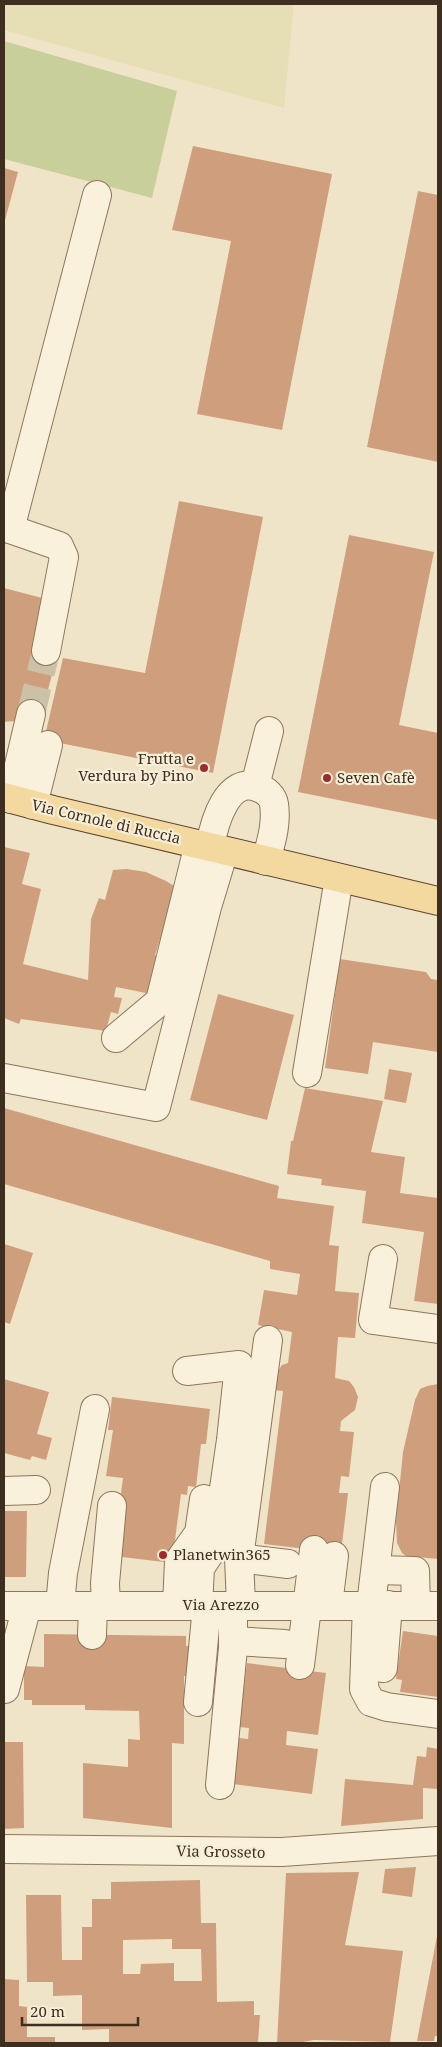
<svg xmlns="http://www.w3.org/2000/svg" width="442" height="2047" font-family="'Noto Serif',serif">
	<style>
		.farmland { fill: #e6deb5 }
		.green { fill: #c9cf9b }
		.building { fill: #cf9f7d; fill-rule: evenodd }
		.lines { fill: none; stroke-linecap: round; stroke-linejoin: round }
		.minor-tunnel { stroke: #ccc0a6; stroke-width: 28; stroke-dasharray: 28 14; stroke-linecap: butt }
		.minor-casing { stroke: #8d765c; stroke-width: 30 }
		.major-casing { stroke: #5b4430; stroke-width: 30 }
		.minor { stroke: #faf1dc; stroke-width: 28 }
		.major { stroke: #f3d9a0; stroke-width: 28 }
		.poi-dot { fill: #9e2a2b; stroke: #f7eed8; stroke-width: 2 }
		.labels { text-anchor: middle; stroke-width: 4.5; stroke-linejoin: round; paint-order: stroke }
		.poi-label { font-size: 15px; fill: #3d2e20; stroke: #f7eed8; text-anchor: start }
		.street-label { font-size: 15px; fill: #3d2e20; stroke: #f7eed8 }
	</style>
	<rect width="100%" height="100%" fill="#f0e4c8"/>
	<polygon class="farmland" points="4,4 294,4 284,108 4,30"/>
	<polygon class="green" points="4,41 177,91 152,198 4,159"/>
	<g class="building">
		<polygon points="193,146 332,174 282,430 197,414 231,241 172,230"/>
		<polygon points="4,168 18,172 4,224"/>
		<polygon points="418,191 438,195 438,462 367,447"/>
		<polygon points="179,501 263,517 213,773 44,740 63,658 145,673"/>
		<polygon points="349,535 434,552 399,725 438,733 438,820 298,792"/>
		<polygon points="4,588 46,599 56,659 42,713 15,721 4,722"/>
		<polygon points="4,847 30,853 22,884 41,889 23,964 88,980 91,919 99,898 105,900 113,870 127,869 146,872 166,881 179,889 168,941 160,939 155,955 164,958 151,994 116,987 114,997 122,998 118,1014 111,1012 106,1031 21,1019 19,1024 4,1018"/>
		<polygon points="340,959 426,972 431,979 438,980 438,1052 373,1042 368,1074 325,1068"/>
		<polygon points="218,994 294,1015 267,1120 190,1100"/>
		<polygon points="389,1069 412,1073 406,1103 384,1099"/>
		<polygon points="305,1088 383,1101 371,1152 405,1157 400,1193 438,1198 438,1304 414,1301 424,1232 362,1223 366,1191 321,1185 322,1179 287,1174 291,1141 293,1141"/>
		<polygon points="4,1108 279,1186 277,1198 334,1206 329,1245 339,1246 335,1291 359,1293 355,1338 338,1337 335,1378 349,1381 354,1387 358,1397 355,1410 341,1421 340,1431 354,1432 349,1477 341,1476 339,1493 348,1493 341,1553 264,1544 283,1391 272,1390 274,1377 282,1365 288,1363 292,1332 258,1325 264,1290 297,1295 300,1274 270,1269 270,1261 4,1184"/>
		<polygon points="4,1244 33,1253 10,1324 4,1322"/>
		<polygon points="4,1379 49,1392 37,1434 52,1438 46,1460 32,1456 30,1460 4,1453"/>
		<polygon points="438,1384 438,1559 406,1556 402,1553 397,1543 396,1521 403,1452 415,1400 420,1389 427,1386"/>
		<polygon points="112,1397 210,1409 206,1444 201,1444 196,1487 188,1486 187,1495 181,1494 172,1563 122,1557 114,1545 123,1478 106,1476 113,1430 108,1430"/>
		<polygon points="4,1511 27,1511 26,1577 4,1577"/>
		<polygon points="403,1631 438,1636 438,1697 400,1692 402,1680 396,1679"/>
		<polygon points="44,1634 186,1636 186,1646 197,1646 197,1677 184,1676 184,1744 172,1743 172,1828 83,1818 83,1763 128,1767 128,1739 140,1740 139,1711 85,1710 85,1705 32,1705 32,1700 24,1700 24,1666 44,1667"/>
		<polygon points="247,1663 326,1673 318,1735 287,1731 286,1745 318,1749 312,1794 233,1784 239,1738 248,1739 249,1728 239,1727"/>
		<polygon points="4,1742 23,1742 24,1828 4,1829"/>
		<polygon points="427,1747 438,1749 438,1789 423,1788 423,1819 341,1826 345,1779 413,1785 417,1756 426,1757"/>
		<polygon points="416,1867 412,1897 382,1893 385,1869"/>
		<polygon points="359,1872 345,1945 403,1951 390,2042 314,2040 297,2043 277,2043 286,1873"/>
		<path d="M200 1880 201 1923H216L217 2002 254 2001V2015H260L258 2043H109V2029L82 2030V1995L53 1996V1982H27L26 1895H61L62 1960H82V1927H92V1899H111V1882ZM172 1939V1949H201L202 1981H174V1963L141 1964 140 1974H123V1940Z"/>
		<polygon points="437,1936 438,2036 435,2036 434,2041 417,2041"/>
		<polygon points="4,1979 19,1980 19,2006 27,2007 27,2037 55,2037 55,2043 4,2043"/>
	</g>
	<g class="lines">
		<polyline class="minor-tunnel" points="31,714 46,651"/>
		<defs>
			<g id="minor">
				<polyline points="4,527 10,529 97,195"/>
				<polyline points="10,529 59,546 64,557 46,651"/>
				<polyline points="255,786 269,731"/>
				<polyline points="11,799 31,714"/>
				<polyline points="33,805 48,745"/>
				<path d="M210 846C214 824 227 774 259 788 266 790 273 797 274 804 277 824 271 842 266 861"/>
				<polyline points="116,1038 160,1001 199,844"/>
				<polyline points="307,1073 339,878"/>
				<polyline points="4,1078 156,1107 207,907 224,851"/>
				<polyline points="383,1259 373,1320 438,1329"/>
				<polyline points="187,1371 239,1365 231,1440 216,1544 200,1568 198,1606"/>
				<polyline points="4,1491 36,1490"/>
				<polyline points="239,1558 288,1564"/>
				<polyline points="376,1570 415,1571 416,1605"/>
				<polyline points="241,1605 239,1558 268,1340"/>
				<polyline points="328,1605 334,1556"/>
				<polyline points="367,1605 364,1689 371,1702 387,1707 438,1714"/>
				<polyline points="371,1605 385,1487"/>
				<polyline points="4,1606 438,1606"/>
				<polyline points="60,1606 63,1573 95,1409"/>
				<polyline points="106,1606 105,1583 112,1506"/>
				<polyline points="177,1606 179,1561 199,1533 204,1499"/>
				<polyline points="92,1635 93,1606"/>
				<polyline points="233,1641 285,1644"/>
				<polyline points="300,1665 314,1550"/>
				<polyline points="383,1668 388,1605"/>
				<polyline points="5,1689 27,1606"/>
				<polyline points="198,1702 207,1606"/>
				<polyline points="220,1785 233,1648 233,1605"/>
				<polyline points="4,1849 282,1852 438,1841"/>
			</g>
			<polyline id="major" points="4,797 53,810 438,901"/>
		</defs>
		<use href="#minor" class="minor-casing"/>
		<use href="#major" class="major-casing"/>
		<use href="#minor" class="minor"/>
		<use href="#major" class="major"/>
	</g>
	<g class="poi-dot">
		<circle cx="204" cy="768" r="5"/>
		<circle cx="327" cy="778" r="5"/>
		<circle cx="163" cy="1555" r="5"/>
	</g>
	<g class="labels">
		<g class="poi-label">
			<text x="194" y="764" text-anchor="end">Frutta e<tspan x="194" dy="17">Verdura by Pino</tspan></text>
			<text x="337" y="783">Seven Cafè</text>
			<text x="173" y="1560">Planetwin365</text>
		</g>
		<g class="street-label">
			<text transform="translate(106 822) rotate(13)" y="5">Via Cornole di Ruccia</text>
			<text x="221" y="1610">Via Arezzo</text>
			<text transform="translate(221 1852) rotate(1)" y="5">Via Grosseto</text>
		</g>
	</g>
	<rect width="442" height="2047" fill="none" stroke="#3d2e20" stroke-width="10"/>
	<path d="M22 2017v8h116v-8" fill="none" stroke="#3d2e20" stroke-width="2.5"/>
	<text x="30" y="2017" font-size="15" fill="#3d2e20" stroke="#f7eed8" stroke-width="4" paint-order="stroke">20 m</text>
</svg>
